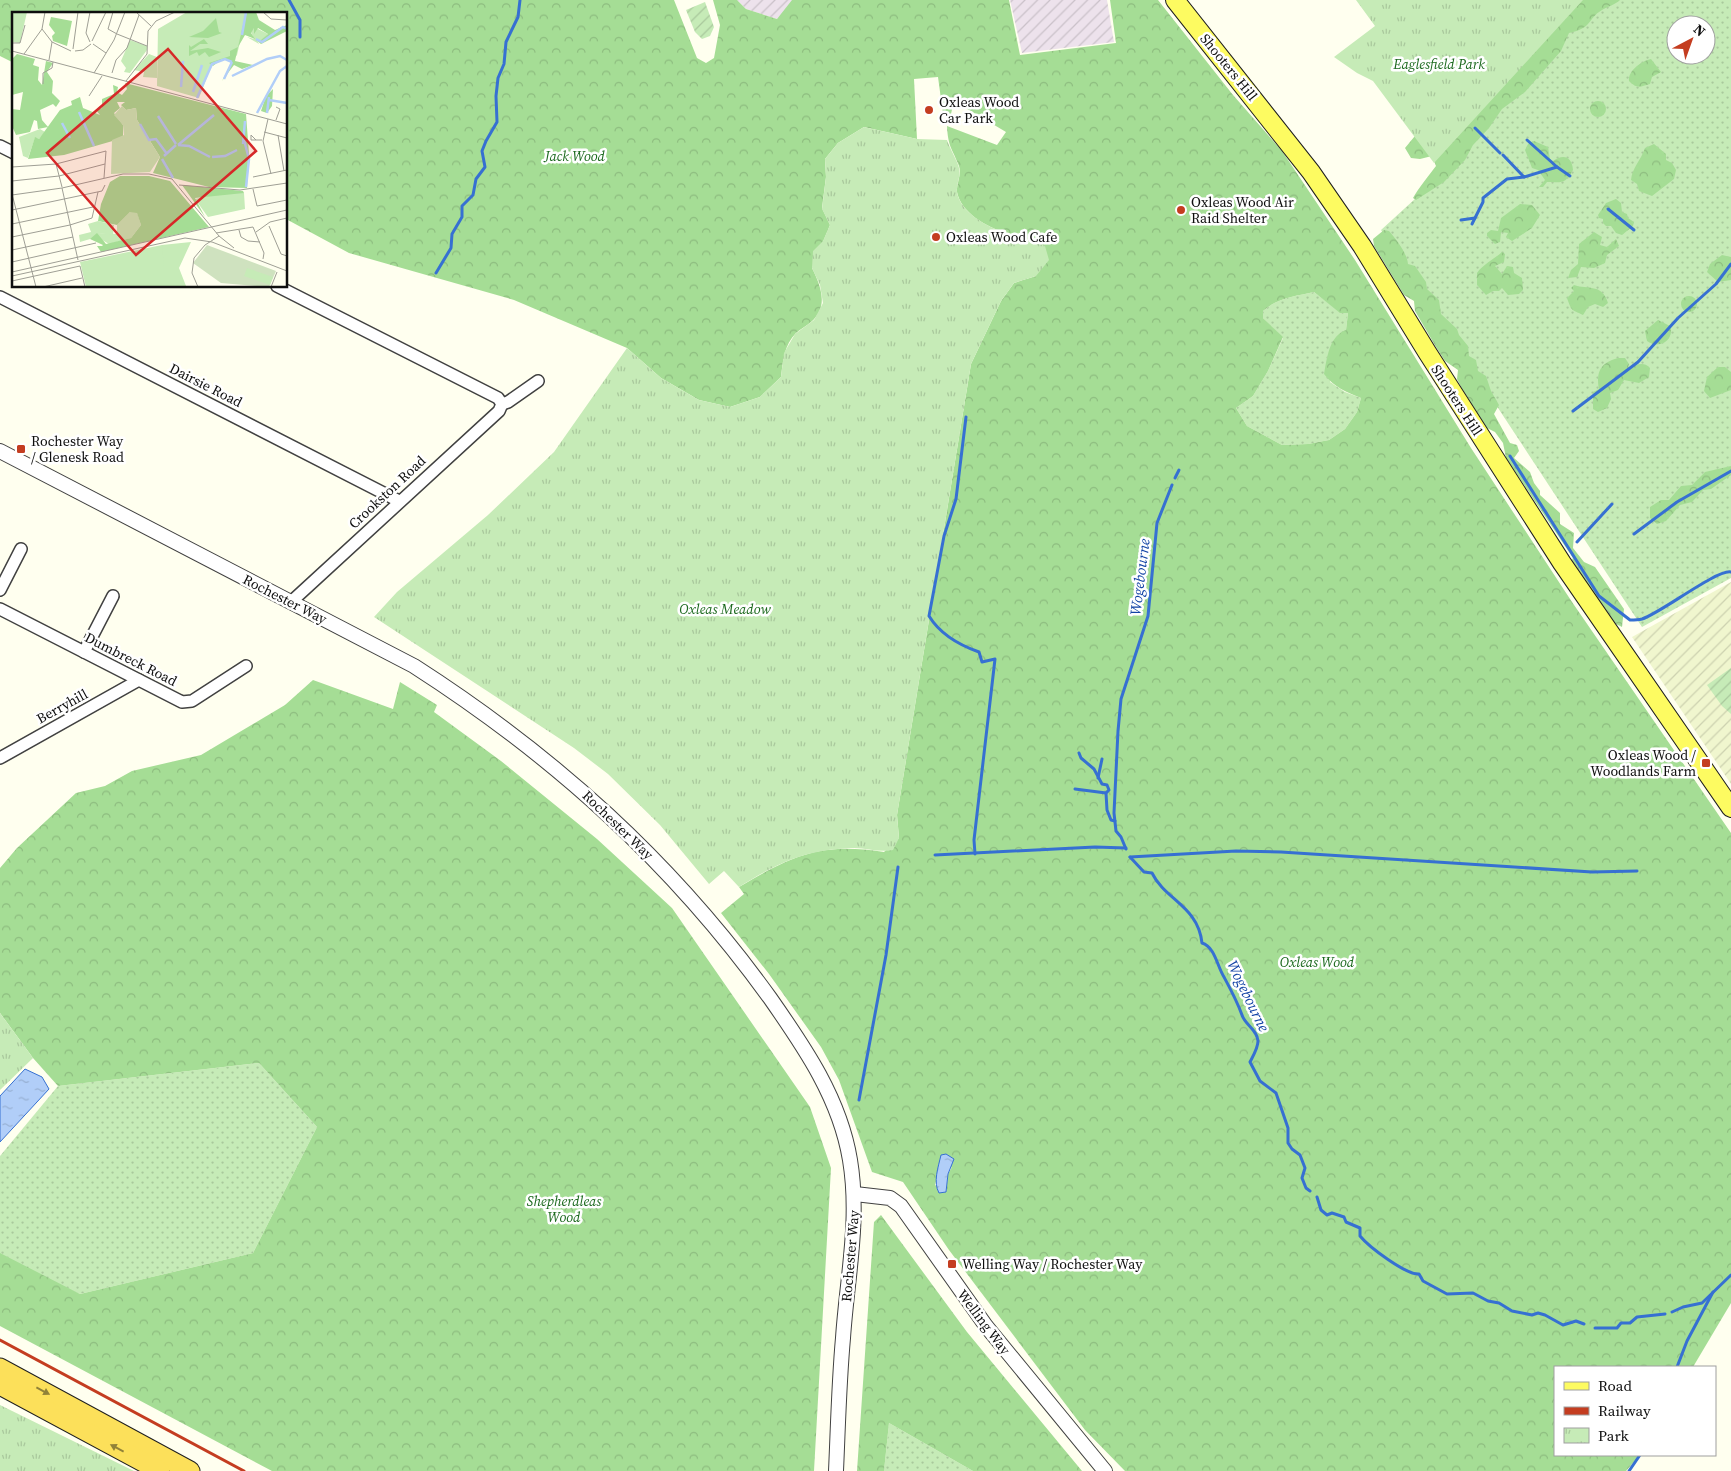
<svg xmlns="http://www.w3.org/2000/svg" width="1731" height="1471" font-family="'Source Serif 4',serif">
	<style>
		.industrial { fill: url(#industrial-furrows) }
		.farmland { fill: url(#farmland-furrows) }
		.grass { fill: url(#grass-dots); fill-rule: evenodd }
		.forest { fill: url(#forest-crowns); fill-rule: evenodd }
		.park { fill: url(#park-tufts) }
		.garden { fill: url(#garden-furrows) }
		.water { fill: url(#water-ripples); stroke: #3670d2 }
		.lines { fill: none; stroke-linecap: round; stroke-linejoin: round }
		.stream { stroke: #3670d2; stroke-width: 3 }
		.minor-casing { stroke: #414141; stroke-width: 14 }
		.tertiary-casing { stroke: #414141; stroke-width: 16 }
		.primary-casing { stroke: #1f1f1f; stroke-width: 20 }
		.trunk-casing { stroke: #1f1f1f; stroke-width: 21 }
		.minor { stroke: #fff; stroke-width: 11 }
		.tertiary { stroke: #fff; stroke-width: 14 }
		.primary { stroke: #fdfb61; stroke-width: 18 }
		.trunk { stroke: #fce05a; stroke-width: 19 }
		.rail { stroke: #c43d20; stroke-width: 3 }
		.oneway { fill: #918238 }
		.poi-dot { fill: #c43d20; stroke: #fff; stroke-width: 2 }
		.labels { text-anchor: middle; stroke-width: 5; stroke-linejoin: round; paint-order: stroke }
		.park-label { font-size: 14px; font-style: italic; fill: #1b691d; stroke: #fff }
		.street-label { font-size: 14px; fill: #0e0e0e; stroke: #fff }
		.poi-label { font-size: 14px; fill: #0e0e0e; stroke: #fff; text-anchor: start }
		.water-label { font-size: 15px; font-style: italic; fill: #1243a5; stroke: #fff }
		.inset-river { fill: none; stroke: #b1cef8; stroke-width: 2.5 }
		.inset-road { fill: none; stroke: #9f9f95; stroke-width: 1 }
		.view { fill: #d62828; fill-opacity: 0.15; stroke: #d62828; stroke-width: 2.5 }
		.inset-edge { fill: none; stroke: #0e0e0e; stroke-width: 2.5 }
	</style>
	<defs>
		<pattern id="industrial-furrows" width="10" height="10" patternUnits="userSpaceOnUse" patternTransform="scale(1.25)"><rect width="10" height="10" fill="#ede2ec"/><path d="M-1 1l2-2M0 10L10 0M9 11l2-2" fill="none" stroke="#cac1c9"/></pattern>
		<pattern id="farmland-furrows" width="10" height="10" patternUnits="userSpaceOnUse" patternTransform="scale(1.25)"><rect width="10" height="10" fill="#f0f6ce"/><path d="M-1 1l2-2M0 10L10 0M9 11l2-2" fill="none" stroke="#cdd2b0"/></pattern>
		<pattern id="grass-dots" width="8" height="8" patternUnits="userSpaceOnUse" patternTransform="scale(1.25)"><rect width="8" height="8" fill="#c6ebb7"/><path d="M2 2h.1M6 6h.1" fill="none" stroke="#a9c89c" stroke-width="1.8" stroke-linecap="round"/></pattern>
		<pattern id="forest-crowns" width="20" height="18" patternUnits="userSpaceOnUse" patternTransform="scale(1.25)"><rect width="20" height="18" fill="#a5dd95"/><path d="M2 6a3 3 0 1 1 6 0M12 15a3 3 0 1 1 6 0" fill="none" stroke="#8dbc7f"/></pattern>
		<pattern id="park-tufts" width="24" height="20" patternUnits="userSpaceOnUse" patternTransform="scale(1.25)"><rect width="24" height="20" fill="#c6ebb7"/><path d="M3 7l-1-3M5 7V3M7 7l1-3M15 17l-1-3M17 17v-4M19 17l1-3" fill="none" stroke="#a9c89c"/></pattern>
		<pattern id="garden-furrows" width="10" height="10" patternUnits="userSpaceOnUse" patternTransform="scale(1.25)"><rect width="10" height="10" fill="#c6ebb7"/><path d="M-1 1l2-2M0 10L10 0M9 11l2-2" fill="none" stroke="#a9c89c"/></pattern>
		<pattern id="water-ripples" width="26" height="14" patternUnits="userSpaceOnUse" patternTransform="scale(1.25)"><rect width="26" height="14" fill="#b1cef8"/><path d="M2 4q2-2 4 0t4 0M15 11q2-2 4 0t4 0" fill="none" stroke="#97b0d3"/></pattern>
	</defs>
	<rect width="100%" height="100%" fill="#ffffef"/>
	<g class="industrial">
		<polygon points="737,0 795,0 777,19 746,9"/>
		<polygon points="1010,0 1107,0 1114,42 1022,53"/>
	</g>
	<polygon class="farmland" points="1731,582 1731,784 1632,637"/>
	<g class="grass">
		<path d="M1591 0H1731V578L1642 627 1381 230 1439 177ZM1676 25H1706V55H1676Z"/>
		<path d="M1314 292 1340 312 1348 313 1346 330 1330 382 1345 392 1361 398 1357 412 1345 429 1329 440 1308 444 1282 445 1247 426 1236 408 1253 396 1268 371 1283 338 1263 318V311C1277 298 1296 296 1314 292Z"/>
		<polygon points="259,1063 317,1127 253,1253 80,1294 0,1263 0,1156 58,1086"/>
		<polygon points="889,1423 973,1471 884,1471"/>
	</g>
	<g class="forest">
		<path d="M0 0H674L697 58 706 63 714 58 720 25 713 0H737L746 9 777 19 792 0H1009L1020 55 1116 43 1110 0H1158L1233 95 1282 151 1355 260 1471 448 1572 602 1731 833V1303L1693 1367H1555V1455H1640L1626 1471H1125L1085 1430 949 1250 903 1182 872 1172 839 1080 821 1047 769 974 721 913 744 894 739 887C793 855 821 842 884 852L899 838 897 815 971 364 1001 301 1014 283 1036 276 1025 233C1019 233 1011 235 1006 233 987 227 961 213 957 192 956 184 962 175 959 166 952 148 948 147 947 126L997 145 1006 132 964 107 953 105 951 114H943L938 77 914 79 917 139 864 127 838 143 825 159 826 177 822 208 830 225 812 268C821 286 829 307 811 322 807 326 800 329 796 333 784 345 783 361 781 377L760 397 730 407 699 400 661 378 627 348 514 300 349 253 286 219V14H14V63L0 56ZM1314 292 1340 313H1348L1346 330C1329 336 1327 358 1324 374 1334 387 1346 392 1361 398L1357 412 1345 429 1329 440 1308 444 1282 445 1247 426 1236 408 1253 396 1268 371 1283 337 1263 318V311C1277 298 1296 296 1314 292ZM952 1167 948 1174 946 1192 935 1185 937 1178Z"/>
		<path d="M1504 0H1620C1615 5 1608 6 1602 10 1587 19 1593 28 1569 33L1561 51 1525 92 1502 109 1489 128 1473 145 1465 160 1444 182 1416 200 1413 198C1417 190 1430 174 1436 166L1432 156 1420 159 1411 158 1405 148 1419 131Z"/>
		<path d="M1651 59 1661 72 1652 77 1650 84C1640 87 1637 89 1629 81 1628 70 1642 61 1651 59Z"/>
		<circle cx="1598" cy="109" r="8"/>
		<path d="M1534 141 1548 147 1550 159 1553 161C1563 154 1572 156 1573 170 1565 185 1561 182 1547 182L1543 187H1539L1545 180 1538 170 1532 168 1525 150 1528 144Z"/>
		<path d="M1654 144 1666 154V160L1672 163 1676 170 1674 179 1652 196 1639 191 1637 184 1631 180C1632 168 1641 160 1645 148Z"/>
		<polygon points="1616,199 1621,203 1622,212 1627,214 1628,218 1634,222 1633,226 1622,235 1616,233 1611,226 1606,226 1603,223 1603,219 1599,218 1598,215 1606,203"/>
		<polygon points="1520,204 1532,205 1540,215 1532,228 1512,241 1506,237 1508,233 1501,232 1500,242 1495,244 1487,236 1487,233 1491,230 1498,231 1501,218"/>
		<path d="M1384 230 1389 231C1396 239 1407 253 1408 264L1415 266 1426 282 1427 289 1439 300 1441 314 1457 329 1459 335 1468 346 1469 356 1476 360 1478 371 1486 376 1491 391 1499 405 1494 414 1510 443 1517 445 1519 451 1514 458 1530 472 1534 483 1540 491V495L1560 513V524L1574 533 1573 548 1584 562 1595 567 1624 609 1622 627 1616 624 1572 560 1573 558 1506 458 1503 443 1495 432 1487 428 1461 387 1457 379 1458 370 1445 361 1436 347 1415 311 1414 301 1404 295 1374 246 1373 239Z"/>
		<polygon points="1594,232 1602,237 1600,245 1607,247 1616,239 1619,246 1607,255 1605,263 1594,268 1581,267 1577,277 1568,278 1571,270 1578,264 1579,244"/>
		<path d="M1502 252 1505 254 1504 262 1495 266 1502 274 1507 266 1513 267 1514 273 1522 278 1523 290 1519 294 1508 295 1502 288 1499 291H1493L1486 295 1477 285V273C1483 264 1496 258 1502 252Z"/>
		<polygon points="1722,255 1731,257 1731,280 1718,282 1707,272 1710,264"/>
		<path d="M1574 285C1588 290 1602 283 1608 303L1603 307 1595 304 1588 307 1583 315C1571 309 1572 312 1567 298L1574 291 1571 288Z"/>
		<circle cx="1689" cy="304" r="8"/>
		<path d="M1658 320 1670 326C1675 340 1659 350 1647 341L1645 331Z"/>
		<path d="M1618 358H1625L1629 364 1628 368C1637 365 1643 361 1650 368L1649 377 1639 383 1624 380 1618 390 1610 393 1611 399 1607 408 1598 412 1593 409V392L1599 389C1596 372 1600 363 1618 358Z"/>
		<polygon points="1718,367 1725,367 1731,372 1731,390 1710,398 1704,391 1707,377"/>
		<polygon points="1731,466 1731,475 1711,489 1703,490 1692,502 1680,505 1666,521 1657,524 1650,518 1650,507 1661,500 1669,500 1681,486 1692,485 1705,472"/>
		<polygon points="313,680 393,709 400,682 437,705 434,712 501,761 597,839 672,908 810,1107 831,1168 814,1471 272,1471 0,1326 0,1253 80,1294 253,1253 317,1127 259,1063 58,1086 33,1058 0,1013 0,868 17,848 76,793 105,786 132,771 201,755 285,705"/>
		<polygon points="881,1215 967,1332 1082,1471 973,1471 889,1423 884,1471 857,1471 874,1222"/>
	</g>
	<g class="park">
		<polygon points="1356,0 1583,0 1434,163 1373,81 1357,73 1334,57 1375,26"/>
		<path d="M864 127 917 139 947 140C950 149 958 162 959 168 961 177 956 184 957 192 960 212 987 227 1006 233 1012 235 1019 231 1025 233 1032 235 1039 242 1045 246L1049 260 1036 276 1014 283 1001 301 971 364 897 815 899 838 893 850C878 853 865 847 851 848 804 850 778 863 739 887L724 871 709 884 660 825 608 774 574 748 374 617 397 592 488 515 554 452 627 348 661 378 699 400 730 407 760 397 781 377 784 353 795 334 814 320 823 303 820 285 812 268 813 251 823 241 830 225 822 209 826 177 825 159 838 143Z"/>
		<polygon points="0,1013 33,1058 0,1090"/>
		<polygon points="0,1405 134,1471 0,1471"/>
	</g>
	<g class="garden">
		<polygon points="705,2 714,27 710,36 702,39 695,32 686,10"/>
		<polygon points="1731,668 1731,714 1722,706 1707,685"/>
	</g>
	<g class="water">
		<polygon points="25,1069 42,1077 49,1089 0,1142 0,1096"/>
		<path d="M946 1154 954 1159 948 1174 946 1192 939 1193C933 1182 938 1168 941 1155Z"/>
	</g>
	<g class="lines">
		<g class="stream">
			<polyline points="289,0 300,20 300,37"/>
			<polyline points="1475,128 1500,153"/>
			<polyline points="1527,140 1557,167 1570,176"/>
			<polyline points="1503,155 1524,177 1557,167"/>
			<polyline points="1608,209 1634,230"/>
			<polyline points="1461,220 1475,218"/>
			<polyline points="1472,224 1483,202 1483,198 1507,179 1524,177"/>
			<polyline points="436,273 451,248 452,234 462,217 462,206 473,195 476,179 485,167 482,151 486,141 497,122 496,96 498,78 504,64 506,42 518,17 520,0"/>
			<polyline points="1573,411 1638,362 1678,318 1716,284 1731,264"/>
			<path d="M966 417 956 499 944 536 929 616C940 634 959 645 979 652L982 662 995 659 974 840 975 854"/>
			<path d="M1510 456 1599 596 1630 620C1633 620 1638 620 1642 619 1661 613 1717 569 1731 572"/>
			<polyline points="1175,478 1179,470"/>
			<polyline points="1634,534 1677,502 1731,471"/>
			<polyline points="1577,542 1612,504"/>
			<polyline points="1079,753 1081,758 1094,769 1102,784 1107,785 1109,790 1106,793 1107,810 1111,820 1115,821"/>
			<polyline points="1098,778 1102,759"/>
			<polyline points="1075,789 1106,793"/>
			<polyline points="1126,849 1121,837 1116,831 1114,813 1118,731 1121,699 1148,616 1157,523 1172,485"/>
			<polyline points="935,855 1095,847 1126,848"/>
			<polyline points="1130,857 1236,851 1281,852 1592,872 1637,871"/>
			<path d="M1130 857 1144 872 1152 873C1165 900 1198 906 1202 943 1215 947 1217 966 1224 977 1231 990 1237 1001 1242 1015 1245 1025 1257 1029 1258 1041 1258 1048 1253 1056 1250 1062L1260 1081 1276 1093 1288 1128V1143L1292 1149 1300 1155 1305 1168 1302 1178 1306 1188 1310 1191"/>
			<polyline points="859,1100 886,955 898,867"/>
			<path d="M1317 1197 1321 1210 1327 1215 1332 1213 1344 1217 1346 1222 1360 1228V1236C1369 1247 1406 1275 1419 1274L1423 1281 1447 1294 1473 1293 1488 1301 1499 1303 1512 1311 1532 1315 1538 1313 1545 1315 1563 1325 1576 1321 1584 1324"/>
			<polyline points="1672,1312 1683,1307 1702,1303 1731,1275"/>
			<polyline points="1595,1328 1617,1328 1621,1323 1630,1323 1637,1317 1665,1314"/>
			<polyline points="1677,1367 1687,1341 1713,1292"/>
			<polyline points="1629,1471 1640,1455"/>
		</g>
		<defs>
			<g id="minor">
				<polyline points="0,146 14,153"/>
				<polyline points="277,286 498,398 502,404 499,411 291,602"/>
				<polyline points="0,297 399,501"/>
				<polyline points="502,404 508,402 538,381"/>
				<polyline points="0,590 21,549"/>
				<polyline points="0,609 182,702 192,701 246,666"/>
				<polyline points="84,652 113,596"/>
				<polyline points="0,758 139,680"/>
			</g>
			<g id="tertiary">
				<path d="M0 451 414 666C554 756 672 862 770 998 805 1048 840 1099 850 1160 860 1220 847 1278 843 1338 839 1382 838 1427 836 1471"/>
				<polyline points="855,1194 890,1198 901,1206 986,1326 1105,1471"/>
			</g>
			<polyline id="primary" points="1175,0 1311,172 1362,246 1427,352 1562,563 1731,808"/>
			<g id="trunk">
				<polyline points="0,1368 190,1471"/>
				<polyline points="0,1385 160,1471"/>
			</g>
		</defs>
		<use href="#minor" class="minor-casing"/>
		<use href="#tertiary" class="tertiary-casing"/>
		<use href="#primary" class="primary-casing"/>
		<use href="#trunk" class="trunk-casing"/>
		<use href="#minor" class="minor"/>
		<use href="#tertiary" class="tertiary"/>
		<use href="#primary" class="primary"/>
		<use href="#trunk" class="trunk"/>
		<polyline class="rail" points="0,1340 244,1471"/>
	</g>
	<defs><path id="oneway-solid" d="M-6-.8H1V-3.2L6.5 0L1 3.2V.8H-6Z" transform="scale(1.25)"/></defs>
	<g class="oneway">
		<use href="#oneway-solid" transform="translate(43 1391) rotate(28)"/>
		<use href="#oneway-solid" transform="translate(117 1448) rotate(-152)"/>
	</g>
	<g class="poi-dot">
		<circle cx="929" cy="110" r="5"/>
		<circle cx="1181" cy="210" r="5"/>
		<circle cx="936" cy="237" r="5"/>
		<rect x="16" y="444" width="10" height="10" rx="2.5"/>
		<rect x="1701" y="758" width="10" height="10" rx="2.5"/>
		<rect x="947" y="1259" width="10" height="10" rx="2.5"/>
	</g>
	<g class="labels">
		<g class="park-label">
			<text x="1439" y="69">Eaglesfield Park</text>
			<text x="575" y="161">Jack Wood</text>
			<text x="725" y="614">Oxleas Meadow</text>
			<text x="1317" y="967">Oxleas Wood</text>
			<text x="564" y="1206">Shepherdleas<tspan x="564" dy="16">Wood</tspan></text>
		</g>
		<g class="street-label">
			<text transform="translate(1229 67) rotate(51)" y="5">Shooters Hill</text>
			<text transform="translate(206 385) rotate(27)" y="5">Dairsie Road</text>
			<text transform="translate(1457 400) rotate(57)" y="5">Shooters Hill</text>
			<text transform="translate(387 492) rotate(-43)" y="5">Crookston Road</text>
			<text transform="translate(285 599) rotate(27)" y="5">Rochester Way</text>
			<text transform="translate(131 659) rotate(27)" y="5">Dumbreck Road</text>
			<text transform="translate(62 706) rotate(-29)" y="5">Berryhill</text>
			<text transform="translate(618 825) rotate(44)" y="5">Rochester Way</text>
			<text transform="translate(850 1256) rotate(-85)" y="5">Rochester Way</text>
			<text transform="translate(984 1322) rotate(53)" y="5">Welling Way</text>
		</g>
		<g class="poi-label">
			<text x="939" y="107">Oxleas Wood<tspan x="939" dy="16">Car Park</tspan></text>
			<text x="1191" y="207">Oxleas Wood Air<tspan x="1191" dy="16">Raid Shelter</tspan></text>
			<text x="946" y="242">Oxleas Wood Cafe</text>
			<text x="31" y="446">Rochester Way<tspan x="31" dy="16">/ Glenesk Road</tspan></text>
			<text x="1696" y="760" text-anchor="end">Oxleas Wood /<tspan x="1696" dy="16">Woodlands Farm</tspan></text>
			<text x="962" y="1269">Welling Way / Rochester Way</text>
		</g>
		<g class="water-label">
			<text transform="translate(1140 577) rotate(-83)" y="5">Wogebourne</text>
			<text transform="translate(1248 996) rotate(64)" y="5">Wogebourne</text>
		</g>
	</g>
	<g transform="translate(12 12)">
		<rect width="275" height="275" fill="#ffffef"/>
		<path d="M0 0H15L8 31 0 30ZM175 0H235L225 43 220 49 212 46 200 52 187 86 145 74 146 17ZM242 15 256 22 249 29 245 28 247 32 235 25 242 27 239 20ZM28 117 33 120 27 127 23 126 16 146 11 144 7 125ZM210 181H232L233 197 196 205 183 187ZM118 200H125L129 213 119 226 97 232 85 225 68 230 67 223 79 220 76 212 86 209V221L105 222V213ZM179 230 167 256 174 274 126 275 150 233Z" fill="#c6ebb7"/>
		<path d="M234 0H244L247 8 263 18 275 13V19L249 32 244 28H249L256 22 246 16 242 22V16L239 21 243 27 233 23 226 35ZM39 5 60 9 55 34 41 29 40 24 43 21 37 13ZM204 6 207 20 210 21 196 26 177 25 191 19ZM192 27 196 32H188L178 39 196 36 209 40 197 45 193 40 187 44 185 40 177 44V33L179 35ZM226 35 223 49 241 53 230 57 222 53 210 69 220 50 210 47 201 54 197 51 218 44V39ZM5 42 23 47 21 53 27 55 26 68 30 73 34 49 41 51 35 60 41 69 40 81 48 89 44 95 41 92 28 98 30 108 36 115 26 117 25 109 22 108 18 120 4 123 0 114V97L8 98 11 80 0 83V47ZM113 71 234 102 237 142 235 176 197 175 141 161 148 145 125 108 124 96 114 98 109 93 113 90H105L108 96 102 101 111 113V126L52 143 16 147 23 125 27 127 48 98 60 93 59 89 68 85 71 96 88 103 84 98 90 96V87L102 82 101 73 106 75 105 80 110 83 115 77ZM261 77 260 94 255 101 249 99 254 84ZM108 164H137L158 169 197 215 89 240 85 234H90L91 233 78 227 85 221 94 232 119 226 129 213 125 201 118 200 105 213 86 209 89 192 98 170ZM170 173 231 179 232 181 183 186 193 205Z" fill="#a5dd95"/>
		<path d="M195 233 264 259 257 275 209 271 181 251Z" fill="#cfe2bf"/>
		<path d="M118 28 135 34V38L118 61 112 60 114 56 109 49ZM137 42 145 45V66L131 65 132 60 122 58ZM110 94 114 98 124 96 125 108 148 145 138 160 99 162 100 128 112 123 111 113 102 103ZM86 209 102 213 101 223 86 221ZM150 233 152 254 126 275H74L68 250Z" fill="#c6ebb7"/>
		<path d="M235 256 261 265 258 273 232 264Z" fill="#c6ebb7"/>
		<path class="inset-river" d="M230 23 234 0M244 27 250 30 271 15 275 17M220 64 255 47 268 44 275 48M212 67 220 50M169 75 171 49M181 80 190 53M185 86 200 52 213 47 220 50M257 88 275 91M67 100 82 134M245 101 268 59 275 54M255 101 257 85M146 104 164 132M50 111 58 126M128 112 137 128 144 127 155 142M232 128 237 147 234 175M231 132 233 109M166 133 202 103M166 133 177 134 198 145M152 144 164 133M200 145 213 144 225 138M150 147 161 166"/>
		<path class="inset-road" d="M78 0 74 21 78 30M101 0 96 17 105 22M124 0 139 14M251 0 259 7 275 8M30 17 40 30 37 48M105 22 135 34M80 29 94 0M40 30 59 39M0 31H8L13 13M81 32 94 41M61 37 66 0M0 39 275 112M63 39 71 38 79 32M12 42 30 17 33 0M82 61 102 28 113 0M100 61 104 48 115 36 127 3M114 69 135 42 136 19 144 9 163 0M31 72V61L40 56 41 50M77 84 90 64M256 107 251 129 259 162M264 108 268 97 264 95M252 120 275 126M266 123 272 159M244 128 239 123V128H250M44 152 50 175M0 155 44 152 94 139 92 166M241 165 275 158M0 169 47 164 93 152M167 173 228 178 275 171M50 176 66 248M241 177 245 194 275 188M0 182 24 275M0 183 50 176 111 162H137L160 167 207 224 193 233 182 246 180 261 186 275M0 198 90 179 93 173M0 212 81 195M58 213 80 206 86 180M257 214 269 242 275 244M227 218 229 225 236 229 248 230M244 220 258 210 275 206M204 221 241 215 252 241 251 247M207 224 222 236M0 225 58 213M0 238 61 225M0 250 84 231M68 254 73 275M0 260 275 198M0 264 173 226 200 230 275 259M0 269 68 254M31 275 70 266M259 275 265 260"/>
		<path class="view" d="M156 37 244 139 124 243 35 141Z"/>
		<rect width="275" height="275" class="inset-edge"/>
	</g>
	<rect x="1554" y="1366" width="162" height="90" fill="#ffffff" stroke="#9f9f9f"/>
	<rect x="1564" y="1382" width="25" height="8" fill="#fdfb61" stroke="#9f9f9f"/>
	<text x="1598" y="1391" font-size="15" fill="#0e0e0e">Road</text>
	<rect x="1564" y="1407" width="25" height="8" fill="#c43d20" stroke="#9f9f9f"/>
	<text x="1598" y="1416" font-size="15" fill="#0e0e0e">Railway</text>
	<rect x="1564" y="1428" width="25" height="15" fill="url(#park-tufts)" stroke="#9f9f9f"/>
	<text x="1598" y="1441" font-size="15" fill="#0e0e0e">Park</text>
	<g transform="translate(1691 40) rotate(41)"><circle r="24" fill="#ffffff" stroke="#9f9f9f"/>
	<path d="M0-4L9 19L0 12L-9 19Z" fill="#c43d20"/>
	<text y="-8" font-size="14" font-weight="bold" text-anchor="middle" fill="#0e0e0e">N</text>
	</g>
</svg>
